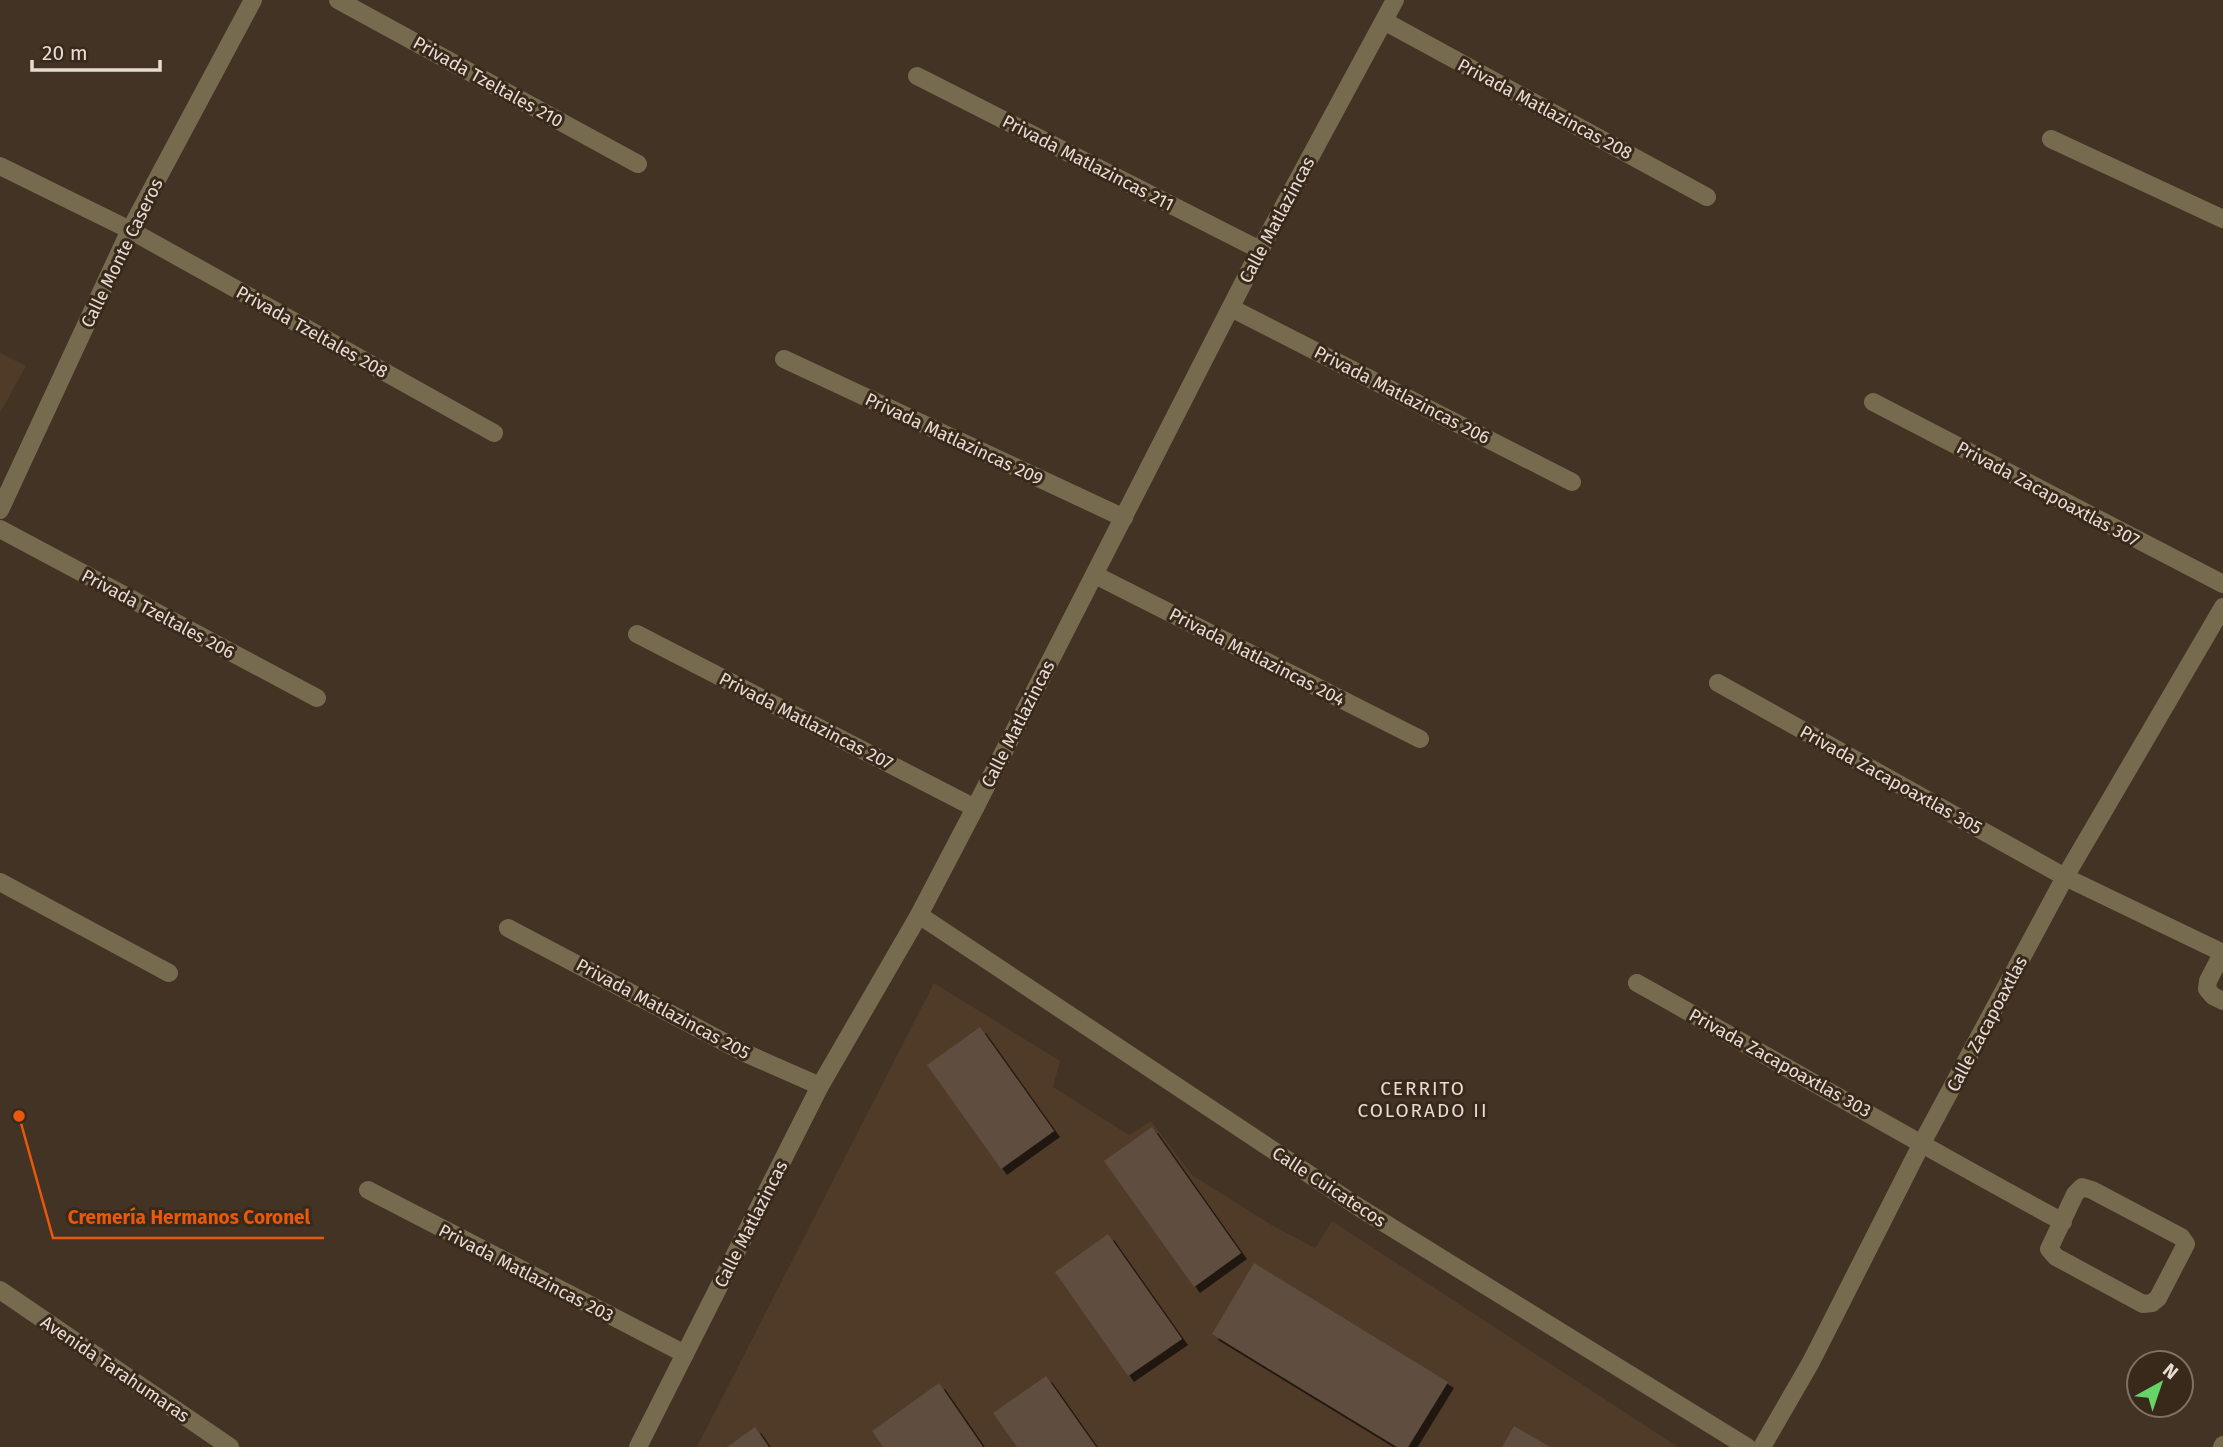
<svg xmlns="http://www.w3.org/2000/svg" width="2223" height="1447" font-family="'Fira Sans',sans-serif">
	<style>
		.built { fill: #503a28 }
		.building { fill: #5f4d3f; filter: url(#shadow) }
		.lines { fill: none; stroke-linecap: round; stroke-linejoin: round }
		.minor { stroke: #776b4f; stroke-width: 18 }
		.labels { text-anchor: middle; stroke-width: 6; stroke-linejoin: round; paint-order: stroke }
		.street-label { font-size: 18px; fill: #e7dcd4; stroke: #39291b }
		.neighbourhood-label { font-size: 19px; letter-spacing: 2px; fill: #e7dcd4; stroke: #39291b }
		.leader { fill: none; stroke: #e8590c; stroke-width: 2.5 }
		.callout-dot { fill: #e8590c; stroke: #39291b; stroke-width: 2.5 }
		.callout-label { font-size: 19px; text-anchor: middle; font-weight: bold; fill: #e8590c; stroke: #39291b; stroke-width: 6; stroke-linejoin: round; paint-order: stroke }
	</style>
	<defs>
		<filter id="shadow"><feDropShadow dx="6" dy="6" stdDeviation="0" flood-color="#0009"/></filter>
	</defs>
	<rect width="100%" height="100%" fill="#433325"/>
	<g class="built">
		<polygon points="0,353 26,366 0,413"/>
		<polygon points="934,983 1060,1061 1053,1087 1129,1135 1151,1121 1192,1175 1270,1224 1315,1248 1332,1221 1678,1447 697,1447"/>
	</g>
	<g class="building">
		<polygon points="980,1027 1054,1131 1001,1169 927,1065"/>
		<polygon points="1152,1127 1241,1253 1194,1287 1104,1161"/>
		<polygon points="1108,1234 1182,1339 1128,1376 1055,1272"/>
		<polygon points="1254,1263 1448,1382 1408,1447 1397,1447 1212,1334"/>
		<polygon points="1046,1376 1096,1447 1017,1447 993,1413"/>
		<polygon points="939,1383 983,1447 883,1447 872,1431"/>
		<polygon points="1514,1426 1550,1447 1502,1447"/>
		<polygon points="755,1427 769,1447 727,1447"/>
	</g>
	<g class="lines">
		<g class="minor">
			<polyline points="338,0 638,164"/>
			<polyline points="1384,21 1707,197"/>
			<polyline points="917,76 1260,250"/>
			<polyline points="2051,139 2223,219"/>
			<polyline points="0,166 130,230 494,433"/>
			<polyline points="1231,308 1572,482"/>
			<polyline points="784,359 1124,518"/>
			<polyline points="1873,402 2223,584"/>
			<polyline points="0,510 130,230 253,0"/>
			<polyline points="0,529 317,698"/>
			<polyline points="1095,575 1420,739"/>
			<polyline points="637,634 975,808"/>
			<polyline points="1718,683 2065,877 2223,953"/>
			<polyline points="0,882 169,973"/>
			<polyline points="919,915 1360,1208 1747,1447"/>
			<polyline points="508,928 745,1053 820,1086"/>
			<polyline points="2223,952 2208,981 2207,989 2213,996 2223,1001"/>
			<path d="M1637 983C1779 1062 1920 1145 2063 1222"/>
			<polygon points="2082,1187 2092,1190 2181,1237 2186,1244 2158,1298 2152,1303 2143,1304 2056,1257 2049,1249 2075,1194"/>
			<polyline points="368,1190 685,1354"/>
			<polyline points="0,1290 230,1447"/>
			<polyline points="638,1447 820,1086 919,915 975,808 1260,250 1395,0"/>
			<polyline points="1762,1447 1811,1362 1922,1143 2065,877 2223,607"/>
			<polyline points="2222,1447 2223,1445"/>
		</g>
	</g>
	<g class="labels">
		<g class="street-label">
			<text transform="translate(488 82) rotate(29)" y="6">Privada Tzeltales 210</text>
			<text transform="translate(1545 109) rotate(28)" y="6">Privada Matlazincas 208</text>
			<text transform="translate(1088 163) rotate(27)" y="6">Privada Matlazincas 211</text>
			<text transform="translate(1277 220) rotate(-62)" y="6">Calle Matlazincas</text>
			<text transform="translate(122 253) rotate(-64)" y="6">Calle Monte Caseros</text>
			<text transform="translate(312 332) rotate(29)" y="6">Privada Tzeltales 208</text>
			<text transform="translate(1402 395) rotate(27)" y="6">Privada Matlazincas 206</text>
			<text transform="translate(954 439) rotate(25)" y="6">Privada Matlazincas 209</text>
			<text transform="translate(2048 494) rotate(28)" y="6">Privada Zacapoaxtlas 307</text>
			<text transform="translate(158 614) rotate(28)" y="6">Privada Tzeltales 206</text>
			<text transform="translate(1257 657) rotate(27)" y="6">Privada Matlazincas 204</text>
			<text transform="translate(806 721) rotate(27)" y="6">Privada Matlazincas 207</text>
			<text transform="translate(1018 724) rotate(-63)" y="6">Calle Matlazincas</text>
			<text transform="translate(1891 780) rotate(29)" y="6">Privada Zacapoaxtlas 305</text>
			<text transform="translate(663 1009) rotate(28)" y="6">Privada Matlazincas 205</text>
			<text transform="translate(1987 1024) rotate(-62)" y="6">Calle Zacapoaxtlas</text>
			<text transform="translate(1780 1063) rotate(29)" y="6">Privada Zacapoaxtlas 303</text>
			<text transform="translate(1329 1187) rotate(33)" y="6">Calle Cuicatecos</text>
			<text transform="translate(751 1224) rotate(-63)" y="6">Calle Matlazincas</text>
			<text transform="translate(526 1273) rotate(27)" y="6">Privada Matlazincas 203</text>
			<text transform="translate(115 1369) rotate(34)" y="6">Avenida Tarahumaras</text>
		</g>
		<g class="neighbourhood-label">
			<text x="1423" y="1095">CERRITO<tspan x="1423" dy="22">COLORADO II</tspan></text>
		</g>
	</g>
	<path class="leader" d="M19 1116L53 1238H324"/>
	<circle class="callout-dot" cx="19" cy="1116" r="7"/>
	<g class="callout-label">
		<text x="189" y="1224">Cremería Hermanos Coronel</text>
	</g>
	<g transform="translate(2160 1384) rotate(40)"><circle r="33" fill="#39291b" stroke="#7f7165" stroke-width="2"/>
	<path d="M0-5L12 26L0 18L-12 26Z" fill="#66d466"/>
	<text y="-10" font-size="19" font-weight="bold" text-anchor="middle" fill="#e7dcd4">N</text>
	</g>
	<path d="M32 60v10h128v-10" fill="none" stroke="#e7dcd4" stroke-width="3.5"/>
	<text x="42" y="60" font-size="21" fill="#e7dcd4" stroke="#39291b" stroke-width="5" paint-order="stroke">20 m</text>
</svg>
